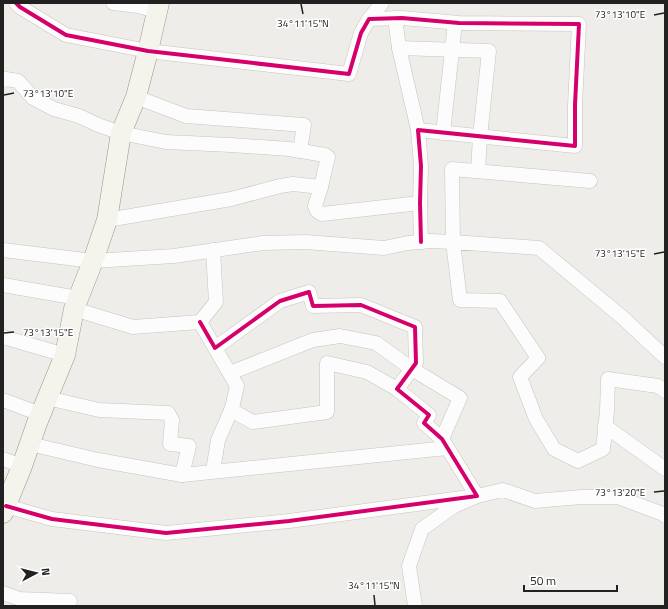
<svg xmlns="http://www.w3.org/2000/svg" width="668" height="609" font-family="'Titillium Web',sans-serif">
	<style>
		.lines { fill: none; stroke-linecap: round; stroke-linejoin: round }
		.street-casing { stroke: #c5c4c2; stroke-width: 15 }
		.secondary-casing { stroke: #999882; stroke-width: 21 }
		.street { stroke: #fdfcfc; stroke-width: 14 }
		.secondary { stroke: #f4f3ec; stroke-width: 20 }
		.cycleway-casing { stroke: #fff; stroke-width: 6 }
		.cycleway { stroke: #d6006c; stroke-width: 4 }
		.ticks { fill: none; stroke: #212121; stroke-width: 1.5 }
		.ticks-label { font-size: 10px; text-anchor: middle; fill: #212121; stroke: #fff; stroke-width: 3; stroke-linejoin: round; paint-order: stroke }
	</style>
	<rect width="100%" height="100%" fill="#efedea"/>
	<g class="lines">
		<defs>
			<g id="street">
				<polyline points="16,3 20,7 66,35 148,51 349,74 361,33 369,19 402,18 459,23 579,24 575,105 575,146 418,130 421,166 420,203 421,242"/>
				<polyline points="113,3 138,6 157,11"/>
				<polyline points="395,18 399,48 418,130"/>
				<polyline points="369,19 382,3"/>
				<polyline points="399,48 489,51 480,137 478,171"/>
				<polyline points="3,80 6,79 18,81 33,98 54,109 79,116 98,125 121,133 166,142 231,145 289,149 325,155 328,157 327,161 321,187 315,206 317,211 322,214 420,203"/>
				<polyline points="136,97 186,116 304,125 300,151"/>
				<polyline points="443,133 455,23"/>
				<polyline points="107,220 231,199 280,186 293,184 321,187"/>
				<polyline points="3,250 93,261 174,256 263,243 305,242 384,248 408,243 431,241 453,242 452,169 590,181"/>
				<polyline points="3,285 78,298"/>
				<polyline points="74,309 133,327 200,322 216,302 213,250"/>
				<polyline points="3,337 65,355"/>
				<polyline points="665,357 622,317 539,248 453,242 460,300 500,301 538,358 520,377 536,419 554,449 578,461 603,449 607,411 608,379 658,386 665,391"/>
				<polyline points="230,373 313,340 340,336 376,343 412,369 460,398 442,439"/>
				<polyline points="47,398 99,410 168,413 172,420 170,444 189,446 182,475"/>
				<polyline points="3,400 40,414"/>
				<polyline points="231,410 253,422 327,412 327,363 367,372 397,389"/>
				<polyline points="605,426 665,469"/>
				<polyline points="30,444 98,460 182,475 447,448"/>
				<polyline points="3,459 22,466"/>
				<polyline points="213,471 218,440 232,408 237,386 215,348"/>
				<polyline points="6,506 52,519 166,533 289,521 477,496 442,439 424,423 429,415 397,389 416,363 415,327 361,305 313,306 309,292 280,301 215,348 200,322"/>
				<polyline points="3,593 20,599 70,601"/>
				<polyline points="415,606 409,566 422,529 454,506 477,496 503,490 535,501 581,497 618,497 663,514 665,516"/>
			</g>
			<polyline id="secondary" points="3,513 22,466 37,423 65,355 74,309 93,261 107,220 121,133 136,97 148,51 159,3"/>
		</defs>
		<use href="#street" class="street-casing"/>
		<use href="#secondary" class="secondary-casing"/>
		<use href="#street" class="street"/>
		<use href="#secondary" class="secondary"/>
		<defs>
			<g id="cycleway">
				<polyline points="16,3 20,7 66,35 148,51 349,74 361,33 369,19 402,18 459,23 579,24 575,105 575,146 418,130 421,166 420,203 421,242"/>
				<polyline points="6,506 52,519 166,533 289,521 477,496 442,439 424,423 429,415 397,389 416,363 415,327 361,305 313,306 309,292 280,301 215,348 200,322"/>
			</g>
		</defs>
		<use href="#cycleway" class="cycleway-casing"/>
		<use href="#cycleway" class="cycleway"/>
	</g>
	<path class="ticks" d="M301 4 303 14M654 15 664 13M4 95 14 93M654 254 664 252M4 333 14 332M654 492 664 491M374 595 375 605"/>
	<g class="ticks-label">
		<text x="620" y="18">73°13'10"E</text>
		<text x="303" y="27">34°11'15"N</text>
		<text x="48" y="97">73°13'10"E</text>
		<text x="620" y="257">73°13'15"E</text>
		<text x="48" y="336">73°13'15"E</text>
		<text x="620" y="496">73°13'20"E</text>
		<text x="374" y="589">34°11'15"N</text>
	</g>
	<rect width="668" height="609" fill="none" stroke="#212121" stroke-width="8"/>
	<g transform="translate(36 573) rotate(83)" stroke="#ffffff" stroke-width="3" paint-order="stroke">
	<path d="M0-3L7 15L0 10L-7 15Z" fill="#212121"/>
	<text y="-6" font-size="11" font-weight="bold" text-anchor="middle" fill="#212121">N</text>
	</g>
	<path d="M524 585v6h93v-6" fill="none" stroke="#212121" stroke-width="2"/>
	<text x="530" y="585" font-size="12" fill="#212121" stroke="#ffffff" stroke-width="3" paint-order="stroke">50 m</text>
</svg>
